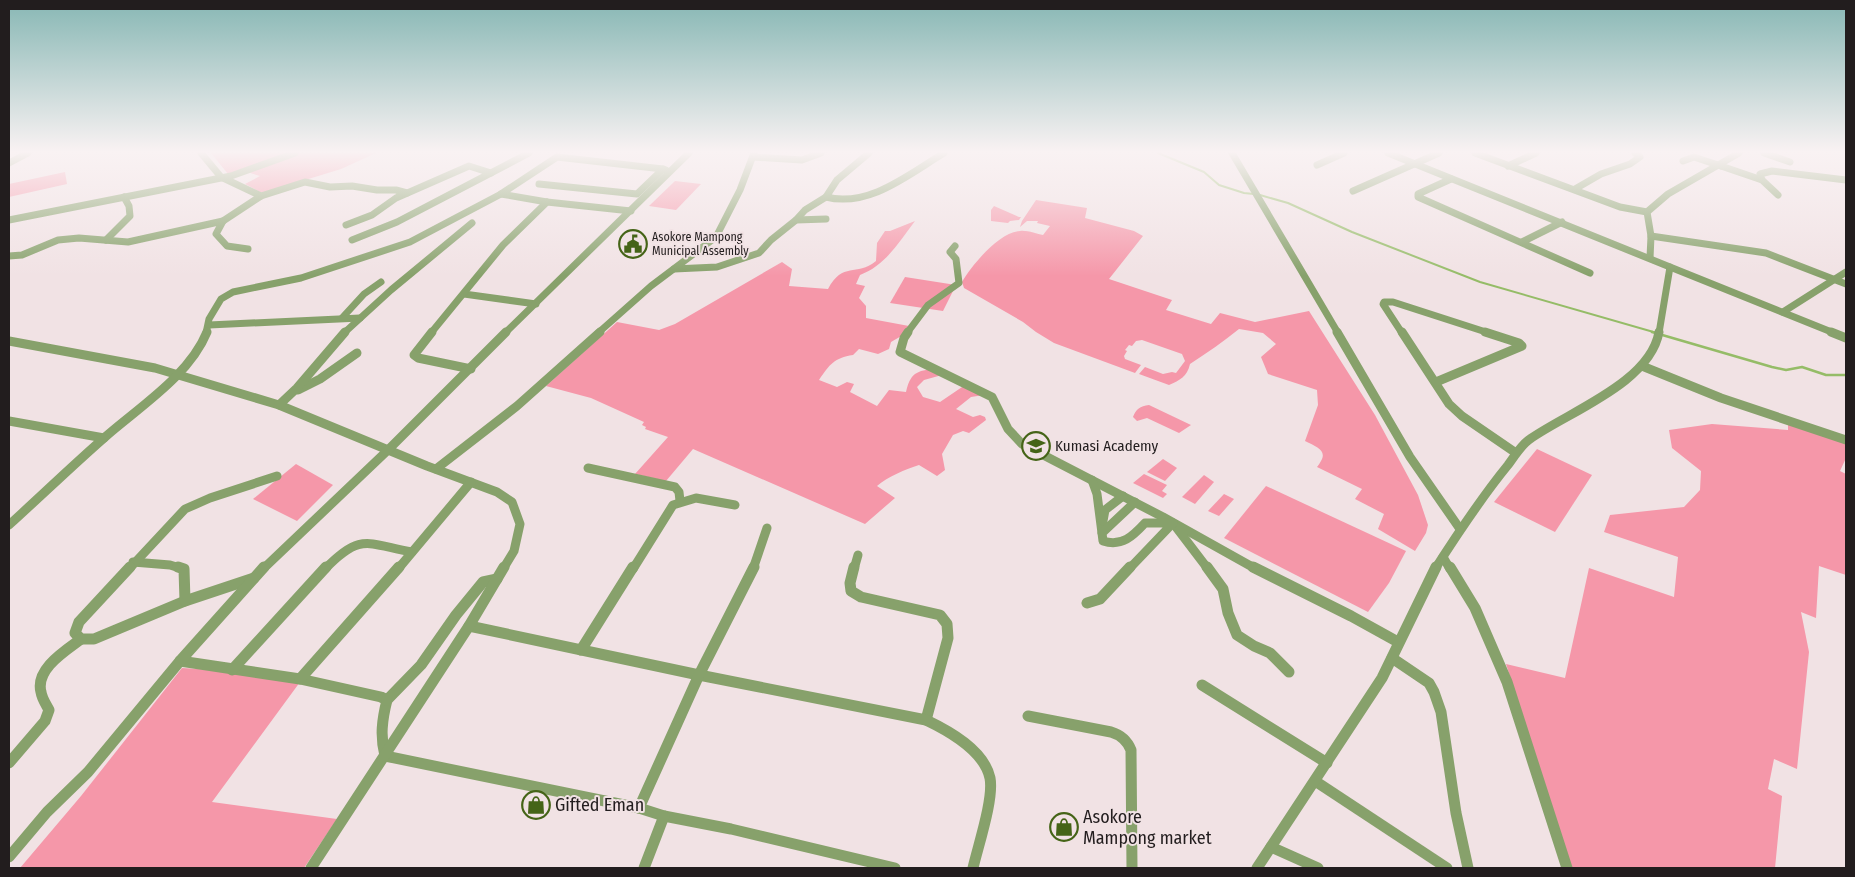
<svg xmlns="http://www.w3.org/2000/svg" width="1855" height="877" font-family="'Fira Sans Condensed',sans-serif">
	<style>
		.green { fill: #f597a9 }
		.lines { fill: none; stroke-linecap: round; stroke-linejoin: round }
		.stream-far1 { stroke: #95bc67; stroke-width: 2 }
		.stream { stroke: #95bc67; stroke-width: 2.5 }
		.minor-far2 { stroke: #87a16b; stroke-width: 7 }
		.minor-far1 { stroke: #87a16b; stroke-width: 9 }
		.minor { stroke: #87a16b; stroke-width: 11 }
		.labels { text-anchor: middle; stroke-width: 4; stroke-linejoin: round; paint-order: stroke }
		.far-poi-label { font-size: 12px; fill: #221d1e; stroke: #f1e2e4; text-anchor: start }
		.poi-label { font-size: 15px; fill: #221d1e; stroke: #f1e2e4; text-anchor: start }
		.near-poi-label { font-size: 18px; fill: #221d1e; stroke: #f1e2e4; text-anchor: start }
	</style>
	<rect width="100%" height="100%" fill="#f1e2e4"/>
	<g class="green">
		<polygon points="211,153 291,153 228,174"/>
		<polygon points="298,153 376,153 341,169 266,192 260,192 245,184 260,176 247,172"/>
		<polygon points="65,172 67,184 9,197 9,184"/>
		<polygon points="675,181 701,184 676,210 649,206"/>
		<path d="M1036 200 1087 208 1085 218 1134 231 1143 236 1109 279 1172 300 1166 310 1211 324 1220 313 1255 322 1309 311 1375 415 1418 495 1428 525 1426 533 1415 551 1378 529 1384 514 1355 499 1362 489 1317 467C1330 451 1319 448 1305 441L1318 405 1317 390 1268 374 1261 357 1276 344 1263 333 1239 329C1224 341 1207 353 1190 364 1187 377 1180 380 1169 385L1139 374 1145 367 1163 374 1172 372 1176 373 1185 361 1182 354 1142 340 1136 341 1132 346 1129 345 1125 350 1127 351 1124 356 1125 359 1141 365 1135 373 1054 343 1036 332 1023 322 964 288 962 282C972 265 999 232 1020 231 1027 230 1037 234 1043 235L1050 226 1037 223 1038 221H1027L1020 227 1022 221Z"/>
		<polygon points="994,206 1019,217 1021,217 1019,220 1010,221 1008,223 991,221 991,210"/>
		<path d="M915 221C899 242 886 265 860 275L856 284 865 286 859 298 866 306V318L909 326 903 335 891 342 889 349 878 354 859 349 853 355C834 358 830 364 819 380L837 387 847 382 854 384 850 392 877 406 889 390 906 392C911 370 919 371 939 368L942 375 924 380 917 387 923 397 940 402 968 383 984 395 971 397 956 409 973 417 980 415 985 417 986 420 969 433 963 431 953 435 942 454 945 470 937 476 919 465C906 469 887 477 877 486L895 498 865 524 693 449 666 481 635 474 668 437 645 429 646 427 642 425 644 422 591 398 546 386 617 322 659 330 675 324 782 262 792 269 789 286 828 289C843 261 856 277 876 261L877 243 885 231H890Z"/>
		<polygon points="905,277 956,285 943,311 890,303"/>
		<path d="M1149 405 1191 425 1179 433 1147 418 1137 421 1133 417C1136 409 1140 406 1149 405Z"/>
		<polygon points="1712,424 1788,430 1788,424 1846,443 1846,458 1840,471 1846,474 1846,575 1819,566 1816,618 1801,612 1809,652 1797,769 1774,759 1768,789 1782,796 1775,868 1572,868 1506,664 1565,678 1589,568 1674,597 1678,557 1604,532 1610,515 1684,507 1700,490 1701,471 1672,448 1669,430"/>
		<polygon points="1537,449 1592,475 1555,532 1494,502"/>
		<polygon points="1163,459 1177,468 1165,481 1147,472"/>
		<polygon points="296,464 333,485 297,521 253,499"/>
		<polygon points="1144,474 1167,485 1162,491 1167,494 1163,498 1133,483"/>
		<polygon points="1204,475 1214,482 1195,504 1182,497"/>
		<polygon points="1266,486 1406,551 1389,583 1368,612 1224,538"/>
		<polygon points="1224,494 1234,499 1219,516 1208,511"/>
		<polygon points="182,668 215,670 300,682 212,802 337,819 304,868 20,868 81,796"/>
	</g>
	<g class="lines">
		<g class="stream-far1">
			<polyline points="1158,153 1204,172 1219,185 1244,193 1254,194"/>
			<polyline points="1260,195 1288,203 1352,232 1480,282 1657,333"/>
		</g>
		<polyline class="stream" points="1652,332 1772,367 1786,370 1802,367 1826,375 1846,375"/>
		<g class="minor-far2">
			<polyline points="201,153 221,177 261,196"/>
			<path d="M869 153 837 180 826 197C869 208 909 174 944 153"/>
			<polyline points="1232,153 1338,333"/>
			<polyline points="1388,153 1670,267 1659,333"/>
			<polyline points="1475,153 1620,207 1647,212"/>
			<polyline points="1764,153 1790,162"/>
			<polyline points="753,157 802,160 821,153"/>
			<polyline points="1683,161 1694,157 1721,166"/>
			<polyline points="9,163 28,153"/>
			<polyline points="1317,165 1344,153"/>
			<polyline points="1508,166 1536,153"/>
			<polyline points="1721,166 1762,180 1778,195"/>
			<polyline points="1451,179 1418,194 1418,197 1590,273"/>
			<polyline points="1762,180 1760,174 1772,171 1846,180"/>
			<polyline points="539,184 637,194 663,169 666,170"/>
			<polyline points="1575,189 1601,174 1630,164 1640,157 1635,153"/>
			<polyline points="1353,191 1439,153"/>
			<polyline points="501,194 547,202 631,211"/>
			<polyline points="9,220 231,176 295,153"/>
			<polyline points="796,220 805,210 826,197"/>
			<polyline points="346,225 372,215 396,198 469,166 491,173"/>
			<polyline points="1651,236 1766,253 1846,284"/>
			<polyline points="106,240 130,216 129,206 124,197"/>
			<polyline points="352,240 397,222 529,153"/>
			<polyline points="1522,242 1562,222"/>
			<polyline points="248,249 227,246 216,234 223,221 261,196 305,182 330,187 352,186 377,190 396,190 407,193"/>
			<polyline points="9,256 22,255 58,240 79,238 128,242 223,221"/>
			<polyline points="1650,258 1651,236 1647,212 1668,194 1739,153"/>
			<polyline points="1670,267 1834,333"/>
			<polyline points="674,269 717,267 759,253 771,240 796,220 826,219"/>
			<polyline points="464,294 536,304"/>
			<polyline points="1783,312 1846,272"/>
			<polyline points="342,318 364,294 381,282"/>
			<polyline points="209,325 360,318"/>
			<polyline points="206,333 209,319 221,299 233,292 301,278 410,242 501,194 557,157 663,169"/>
			<polyline points="344,333 391,290 472,223"/>
			<polyline points="431,333 503,245 547,202"/>
			<polyline points="505,333 689,153"/>
			<polyline points="598,333 651,286 716,237 740,190 754,153"/>
			<polyline points="907,333 928,305 959,283 956,259 950,252 955,246"/>
			<polyline points="1402,333 1383,304 1384,302 1393,302 1489,333"/>
		</g>
		<g class="minor-far1">
			<polyline points="432,332 414,355 418,358 471,369"/>
			<polyline points="908,332 904,338 900,352 992,397 1008,429 1022,444 1163,517 1256,569"/>
			<polyline points="1337,332 1410,457 1460,529"/>
			<polyline points="1402,332 1449,404 1462,416 1516,453"/>
			<polyline points="1831,332 1846,338"/>
			<polyline points="9,341 155,368 279,405 427,466 497,492 512,502 520,524 514,551 503,569"/>
			<polyline points="1642,366 1721,398 1846,440"/>
			<polyline points="1436,382 1522,346 1519,343 1485,332"/>
			<polyline points="298,390 320,379 357,353"/>
			<polyline points="279,405 297,388 345,332"/>
			<polyline points="9,421 104,438"/>
			<polyline points="588,468 675,487 679,492 680,501"/>
			<polyline points="436,469 517,406 600,332"/>
			<polyline points="1092,480 1097,494 1102,533"/>
			<polyline points="1103,521 1105,510 1123,496"/>
			<path d="M9 525C41 496 72 466 104 438 139 407 189 376 207 332"/>
			<polyline points="1176,527 1208,569"/>
			<polyline points="1443,557 1450,569"/>
			<polyline points="133,562 170,565 183,569"/>
			<polyline points="129,569 185,509 210,498 277,476"/>
			<polyline points="263,569 388,450 506,332"/>
			<path d="M325 569C361 532 367 544 412 552"/>
			<polyline points="398,569 471,482"/>
			<polyline points="633,569 673,505 696,498 735,505"/>
			<polyline points="753,569 767,528"/>
			<polyline points="854,569 858,555"/>
			<path d="M1129 569 1173 523H1145C1133 536 1122 547 1103 541L1102 533 1135 502"/>
			<path d="M1435 569C1458 533 1481 498 1508 465 1514 457 1521 445 1530 439 1568 412 1650 383 1659 332"/>
		</g>
		<g class="minor">
			<polyline points="130,567 79,622 75,633 81,639 94,639 185,601 254,578"/>
			<polyline points="178,567 184,569 185,601"/>
			<polyline points="854,567 850,583 851,591 861,597 940,615 947,624 948,638 926,720"/>
			<polyline points="1207,567 1223,589 1228,613 1237,635 1254,646 1270,653 1289,672"/>
			<polyline points="1253,567 1351,616 1398,642"/>
			<polyline points="1450,567 1475,608 1507,682 1567,868"/>
			<polyline points="1087,603 1100,599 1130,567"/>
			<path d="M469 626 699 675 926 720C949 731 984 750 990 778 994 799 978 846 973 868"/>
			<polyline points="581,650 633,567"/>
			<polyline points="1392,658 1429,683 1434,692 1441,712 1456,813 1468,868"/>
			<path d="M180 661 300 679 381 697 387 700C382 720 380 736 385 756"/>
			<polyline points="232,670 326,567"/>
			<polyline points="300,679 399,567"/>
			<polyline points="1202,685 1327,763"/>
			<polyline points="387,700 421,665 456,615 483,582 497,579"/>
			<path d="M1028 716 1111 732C1121 735 1127 740 1131 750L1132 868"/>
			<polyline points="385,756 639,808 664,816 731,829 895,868"/>
			<path d="M9 763 45 721 49 710C46 704 42 699 41 692 35 669 65 651 81 639"/>
			<polyline points="1315,781 1447,868"/>
			<polyline points="639,808 699,675 754,567"/>
			<polyline points="1271,847 1318,868"/>
			<polyline points="9,857 47,812 88,772 180,661 264,567"/>
			<polyline points="311,868 469,626 504,567"/>
			<polyline points="644,868 664,816"/>
			<polyline points="1257,868 1382,678 1436,567"/>
		</g>
	</g>
	<linearGradient id="sky" x2="0" y2="1"><stop stop-color="#87b7b4"/><stop offset="0.55" stop-color="#f9f2f3"/><stop offset="1" stop-color="#f9f2f3" stop-opacity="0"/></linearGradient>
	<rect width="1855" height="276" fill="url(#sky)"/>
	<defs>
		<symbol id="civic-ring" viewBox="-11 -11 22 22"><circle r="9.5" fill="#f1e2e4" stroke="#456417" stroke-width="1.5"/><path d="M-.6-6.5H3V-4.5H.6V-3L4-1V1h2V6H-6V1h2V-1L-.6-3ZM-1.2 2.5V6h2.4V2.5Z" fill="#456417"/></symbol>
		<symbol id="school-ring" viewBox="-11 -11 22 22"><circle r="9.5" fill="#f1e2e4" stroke="#456417" stroke-width="1.5"/><path d="M0-5L7-2L0 1L-7-2ZM-4 1L0 2.5L4 1V4Q0 6-4 4Z" fill="#456417"/></symbol>
		<symbol id="shop-ring" viewBox="-11 -11 22 22"><circle r="9.5" fill="#f1e2e4" stroke="#456417" stroke-width="1.5"/><path d="M-5-2.5h2.3a2.7 3.5 0 0 1 5.4 0H5L5.5 6h-11ZM-1.5-2.5h3a1.5 2.3 0 0 0-3 0Z" fill="#456417"/></symbol>
	</defs>
	<g fill-rule="evenodd">
		<use href="#civic-ring" x="617" y="228" width="32" height="32"/>
		<use href="#school-ring" x="1020" y="430" width="32" height="32"/>
		<use href="#shop-ring" x="520" y="789" width="32" height="32"/>
		<use href="#shop-ring" x="1048" y="811" width="32" height="32"/>
	</g>
	<g class="labels">
		<g class="far-poi-label">
			<text x="652" y="241">Asokore Mampong<tspan x="652" dy="14">Municipal Assembly</tspan></text>
		</g>
		<g class="poi-label">
			<text x="1055" y="451">Kumasi Academy</text>
		</g>
		<g class="near-poi-label">
			<text x="555" y="811">Gifted Eman</text>
			<text x="1083" y="823">Asokore<tspan x="1083" dy="21">Mampong market</tspan></text>
		</g>
	</g>
	<rect width="1855" height="877" fill="none" stroke="#221d1e" stroke-width="20"/>
</svg>
